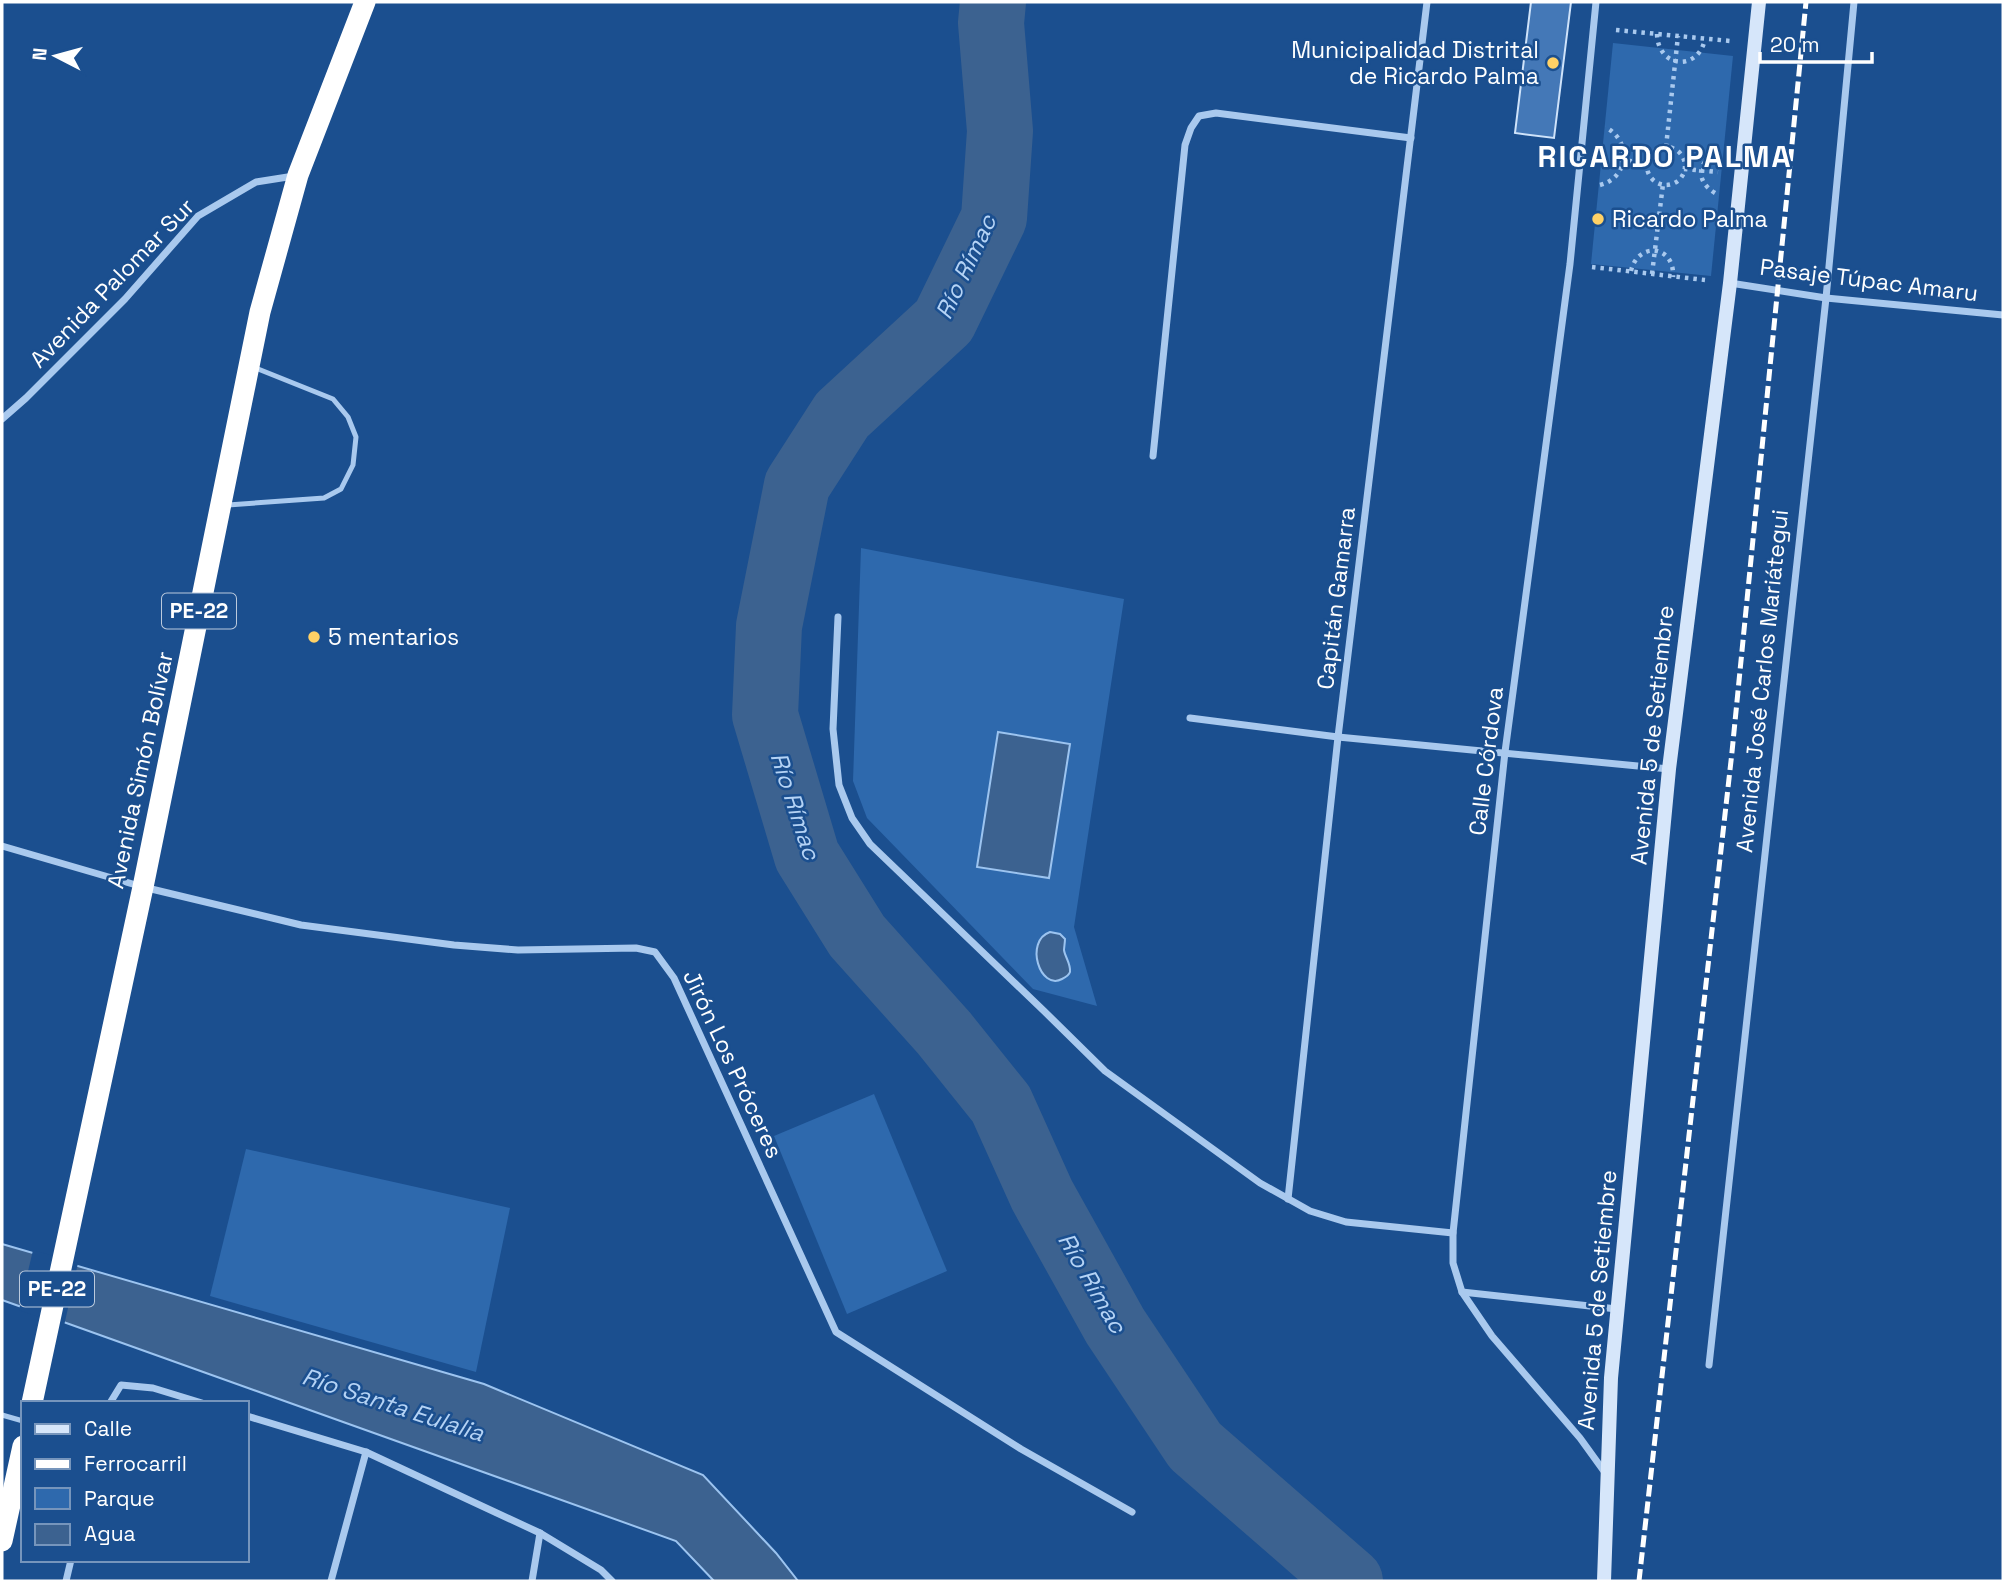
<svg xmlns="http://www.w3.org/2000/svg" width="2005" height="1583" font-family="'Space Grotesk',sans-serif">
	<style>
		.green { fill: #2e69ad }
		.water { fill: #3c6290; stroke: #9cc4f0; stroke-width: 2 }
		.pier { fill: #1b4f8f }
		.lines { fill: none; stroke-linecap: round; stroke-linejoin: round }
		.river { stroke: #3c6290; stroke-width: 66 }
		.building { fill: #4478b7; stroke: #cfe3fa; stroke-width: 2 }
		.path { stroke: #a9c9ee; stroke-width: 4.5; stroke-dasharray: 3.5 5; stroke-linecap: butt }
		.lane { stroke: #a9c9ee; stroke-width: 5 }
		.street { stroke: #a9c9ee; stroke-width: 7 }
		.secondary { stroke: #d6e6fa; stroke-width: 14 }
		.highway { stroke: #fff; stroke-width: 21 }
		.rail { stroke: #fff; stroke-width: 5; stroke-dasharray: 12 5; stroke-linecap: butt }
		.poi-dot { fill: #ffd166; stroke: #1b4f8f; stroke-width: 2.5 }
		.labels { text-anchor: middle; stroke-width: 5; stroke-linejoin: round; paint-order: stroke }
		.shield { fill: #1b4f8f; stroke: #bbcadd; stroke-width: 2 }
		.shield-label { font-size: 21px; font-weight: bold; fill: #fff }
		.poi-label { font-size: 23px; fill: #fff; stroke: #1b4f8f; text-anchor: start }
		.street-label { font-size: 23px; fill: #fff; stroke: #1b4f8f }
		.water-label { font-size: 24px; font-style: italic; fill: #b5d3f5; stroke: #1b4f8f }
		.district-label { font-size: 30px; font-weight: bold; letter-spacing: 2px; fill: #fff; stroke: #1b4f8f }
	</style>
	<rect width="100%" height="100%" fill="#1b4f8f"/>
	<g class="green">
		<polygon points="1613,43 1733,56 1711,276 1591,264"/>
		<polygon points="861,548 1124,599 1074,927 1097,1006 1033,989 867,818 853,781"/>
		<polygon points="874,1094 947,1271 847,1314 774,1136"/>
		<polygon points="246,1149 510,1208 476,1372 210,1296"/>
	</g>
	<g class="water">
		<polygon points="998,732 1070,744 1049,878 977,867"/>
		<path d="M1050 932 1060 934 1065 939C1065 942 1064 948 1064 950 1065 957 1071 964 1070 972 1069 975 1066 977 1062 979 1040 991 1024 941 1050 932Z"/>
		<polygon points="2,1244 484,1384 703,1475 776,1553 798,1581 714,1581 676,1541 2,1300"/>
	</g>
	<polygon class="pier" points="33,1250 78,1263 64,1326 19,1310"/>
	<g class="lines">
		<polyline class="river" points="993,2 991,23 1000,131 994,218 944,321 842,415 797,485 769,626 765,715 807,856 857,936 944,1033 1001,1104 1042,1195 1115,1326 1195,1446 1350,1581"/>
	</g>
	<polygon class="building" points="1531,2 1571,2 1554,138 1515,133"/>
	<g class="lines">
		<g class="path">
			<polyline points="1616,30 1730,41"/>
			<path d="M1657 34C1658 68 1698 72 1705 39"/>
			<polyline points="1666,147 1678,36"/>
			<circle cx="1666" cy="166" r="19"/>
			<polyline points="1603,158 1648,163"/>
			<polyline points="1684,169 1718,172"/>
			<path d="M1600 185C1629 178 1632 140 1605 127"/>
			<path d="M1715 193C1695 181 1697 161 1718 153"/>
			<polyline points="1592,267 1705,280"/>
			<path d="M1631 271C1638 241 1675 245 1673 277"/>
			<polyline points="1652,274 1663,184"/>
		</g>
		<g class="lane">
			<polyline points="228,505 324,498 341,489 353,465 356,437 348,417 333,399 253,367"/>
			<polyline points="2,1415 23,1421"/>
		</g>
		<g class="street">
			<polyline points="1596,2 1570,264 1505,752 1453,1233 1453,1263 1462,1292 1492,1336 1580,1438 1606,1474"/>
			<polyline points="1730,283 1826,298 2003,315"/>
			<polyline points="2,419 26,398 125,299 198,216 256,182 294,176"/>
			<polyline points="1153,456 1185,145 1191,128 1199,116 1216,113 1411,138"/>
			<polyline points="838,617 833,729 839,785 852,818 870,844 1044,1011 1105,1071 1260,1183 1310,1211 1346,1222 1453,1233"/>
			<polyline points="1190,718 1338,737 1669,769"/>
			<polyline points="2,846 143,887 301,925 454,945 518,950 636,948 655,952 674,978 836,1332 1021,1449 1132,1512"/>
			<polyline points="1288,1199 1338,737 1427,2"/>
			<polyline points="1462,1292 1617,1309"/>
			<polyline points="1709,1365 1826,298 1854,2"/>
			<polyline points="110,1403 121,1385 153,1388 202,1403"/>
			<polyline points="247,1416 366,1452 540,1533 601,1570 612,1581"/>
			<polyline points="66,1581 71,1560"/>
			<polyline points="331,1581 366,1452"/>
			<polyline points="532,1581 540,1533"/>
		</g>
		<polyline class="secondary" points="1604,1581 1611,1378 1669,769 1730,283 1759,2"/>
		<g class="highway">
			<polyline points="32,1403 143,887 260,312 298,175 365,2"/>
			<polyline points="2,1541 23,1446"/>
		</g>
		<polyline class="rail" points="1639,1581 1732,752 1806,2"/>
	</g>
	<g class="poi-dot">
		<circle cx="1553" cy="63" r="7"/>
		<circle cx="1598" cy="219" r="7"/>
		<circle cx="314" cy="637" r="7"/>
	</g>
	<g class="labels">
		<g class="shield">
			<rect x="162" y="593.5" width="74" height="35" rx="5"/>
			<rect x="20" y="1271.5" width="74" height="35" rx="5"/>
		</g>
		<g class="shield-label">
			<text x="199" y="618">PE-22</text>
			<text x="57" y="1296">PE-22</text>
		</g>
		<g class="poi-label">
			<text x="1539" y="58" text-anchor="end">Municipalidad Distrital<tspan x="1539" dy="26">de Ricardo Palma</tspan></text>
			<text x="1612" y="227">Ricardo Palma</text>
			<text x="328" y="645">5 mentarios</text>
		</g>
		<g class="street-label">
			<text transform="translate(1869 280) rotate(7)" y="8">Pasaje Túpac Amaru</text>
			<text transform="translate(112 283) rotate(-46)" y="8">Avenida Palomar Sur</text>
			<text transform="translate(1336 598) rotate(-83)" y="8">Capitán Gamarra</text>
			<text transform="translate(1762 681) rotate(-84)" y="8">Avenida José Carlos Mariátegui</text>
			<text transform="translate(1652 735) rotate(-84)" y="8">Avenida 5 de Setiembre</text>
			<text transform="translate(1486 761) rotate(-83)" y="8">Calle Córdova</text>
			<text transform="translate(140 770) rotate(-78)" y="8">Avenida Simón Bolívar</text>
			<text transform="translate(733 1064) rotate(65)" y="8">Jirón Los Próceres</text>
			<text transform="translate(1597 1300) rotate(-85)" y="8">Avenida 5 de Setiembre</text>
		</g>
		<g class="water-label">
			<text transform="translate(966 267) rotate(-65)" y="8">Río Rímac</text>
			<text transform="translate(795 806) rotate(72)" y="8">Río Rímac</text>
			<text transform="translate(1092 1283) rotate(60)" y="8">Río Rímac</text>
			<text transform="translate(393 1405) rotate(18)" y="8">Río Santa Eulalia</text>
		</g>
		<g class="district-label">
			<text x="1665" y="167">RICARDO PALMA</text>
		</g>
	</g>
	<rect width="2005" height="1583" fill="none" stroke="#ffffff" stroke-width="7"/>
	<rect x="21" y="1401" width="228" height="161" fill="#1b4f8f" stroke="#7695bc" stroke-width="2"/>
	<rect x="35" y="1424" width="35" height="10" fill="#d6e6fa" stroke="#7695bc" stroke-width="2"/>
	<text x="84" y="1436" font-size="21" fill="#ffffff">Calle</text>
	<rect x="35" y="1459" width="35" height="10" fill="#ffffff" stroke="#7695bc" stroke-width="2"/>
	<text x="84" y="1471" font-size="21" fill="#ffffff">Ferrocarril</text>
	<rect x="35" y="1488" width="35" height="21" fill="#2e69ad" stroke="#7695bc" stroke-width="2"/>
	<text x="84" y="1506" font-size="21" fill="#ffffff">Parque</text>
	<rect x="35" y="1524" width="35" height="21" fill="#3c6290" stroke="#7695bc" stroke-width="2"/>
	<text x="84" y="1541" font-size="21" fill="#ffffff">Agua</text>
	<g transform="translate(56 56) rotate(276)" stroke="#1b4f8f" stroke-width="5" paint-order="stroke">
	<path d="M0-5L12 26L0 18L-12 26Z" fill="#ffffff"/>
	<text y="-10" font-size="19" font-weight="bold" text-anchor="middle" fill="#ffffff">N</text>
	</g>
	<path d="M1760 52v10h112v-10" fill="none" stroke="#ffffff" stroke-width="3.5"/>
	<text x="1770" y="52" font-size="21" fill="#ffffff" stroke="#1b4f8f" stroke-width="5" paint-order="stroke">20 m</text>
</svg>
